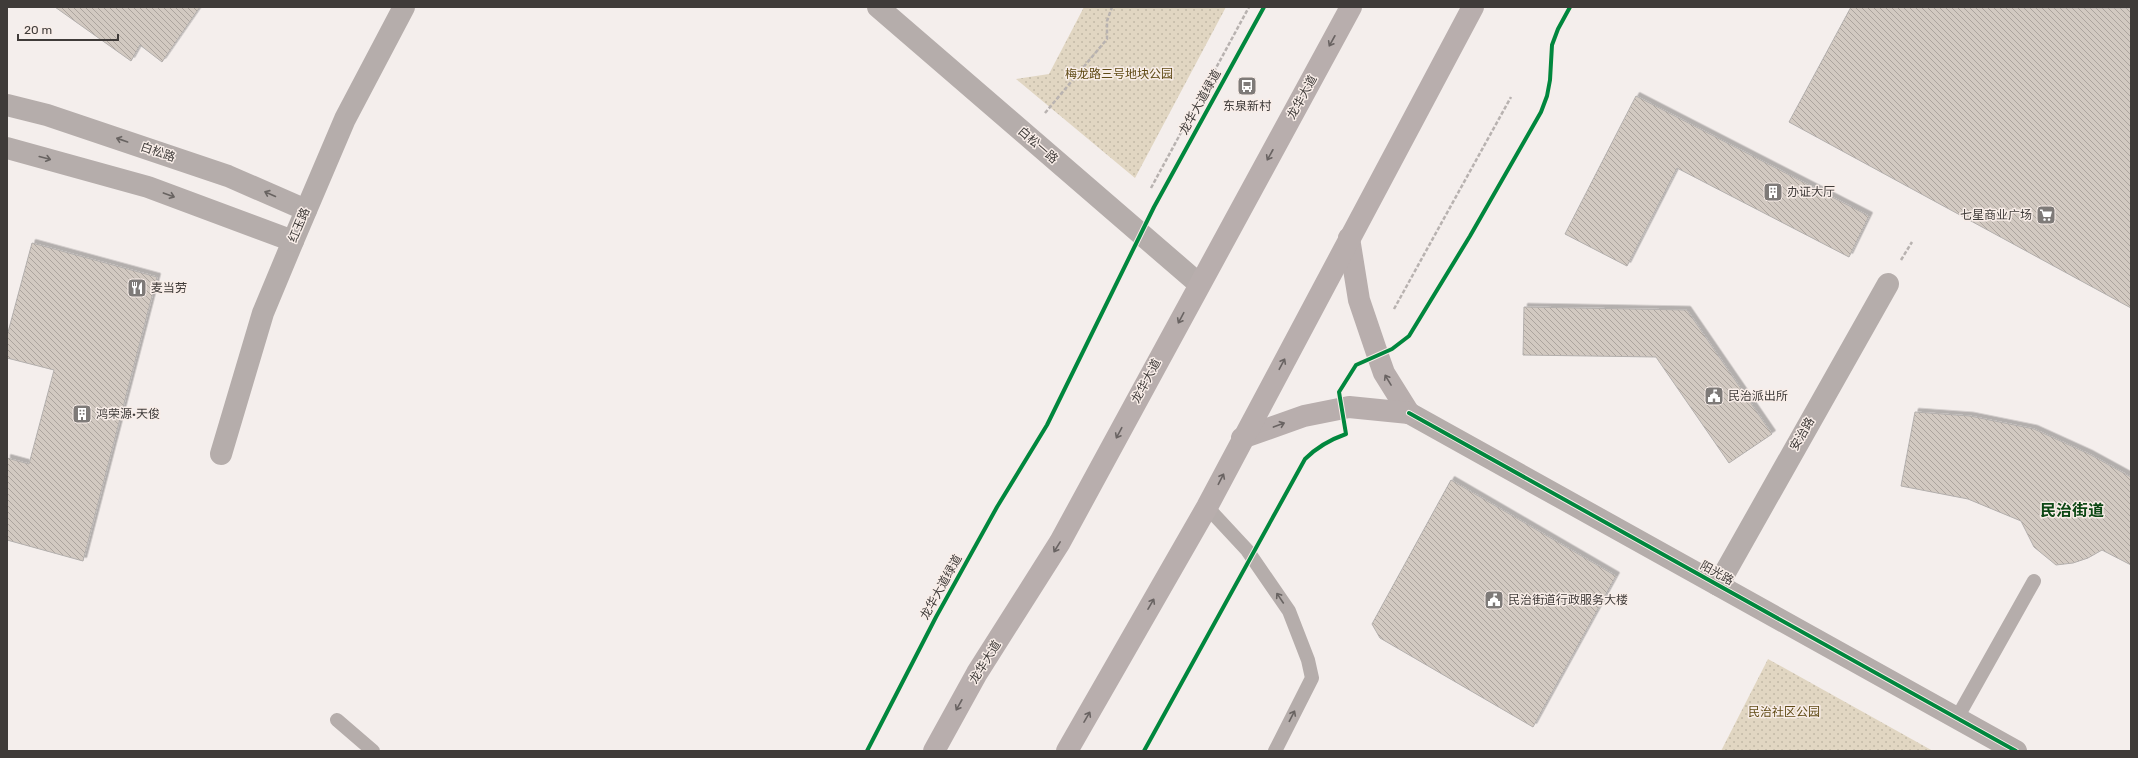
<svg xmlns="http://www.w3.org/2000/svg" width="2138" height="758" font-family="Rubik,'Noto Sans SC',sans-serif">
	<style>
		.park { fill: url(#park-dots) }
		.building { fill: url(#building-back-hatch); stroke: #b3afad; filter: url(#shadow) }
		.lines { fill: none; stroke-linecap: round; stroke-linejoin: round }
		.path { stroke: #b8b2b0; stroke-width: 2.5; stroke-dasharray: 4 2; stroke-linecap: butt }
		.service { stroke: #b5adab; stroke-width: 14 }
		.minor { stroke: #b5adab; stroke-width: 22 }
		.tertiary { stroke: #b5adab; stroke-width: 22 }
		.primary { stroke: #b8aead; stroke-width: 22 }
		.cycleway-casing { stroke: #f8ede8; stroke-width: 6 }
		.cycleway { stroke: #00873e; stroke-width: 4 }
		.oneway { stroke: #696362 }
		.oneway2 { stroke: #686361 }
		.labels { text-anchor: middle; stroke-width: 3; stroke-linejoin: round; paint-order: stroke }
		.park-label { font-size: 12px; fill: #604b16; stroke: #f8ede8 }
		.street-label { font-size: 12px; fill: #3f3b39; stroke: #f8ede8 }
		.poi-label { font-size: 12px; fill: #3f3b39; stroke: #f8ede8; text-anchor: start }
		.district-label { font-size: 16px; font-weight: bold; fill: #0c4714; stroke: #f8ede8 }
	</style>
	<defs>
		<pattern id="park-dots" width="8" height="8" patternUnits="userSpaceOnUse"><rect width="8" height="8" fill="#e1d6c2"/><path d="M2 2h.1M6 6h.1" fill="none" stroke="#c2b9a7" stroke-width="1.8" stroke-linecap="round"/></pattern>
		<pattern id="building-back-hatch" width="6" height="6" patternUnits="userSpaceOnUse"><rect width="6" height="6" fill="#d2c9c1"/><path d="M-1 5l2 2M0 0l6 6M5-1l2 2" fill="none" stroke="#aca49e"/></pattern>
		<filter id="shadow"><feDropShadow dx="3.5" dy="-3.5" stdDeviation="0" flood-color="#0004"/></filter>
	</defs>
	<rect width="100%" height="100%" fill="#f4eeec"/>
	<g class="park">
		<polygon points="1084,7 1226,7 1135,178 1016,79 1049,74"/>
		<polygon points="1768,659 1933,751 1721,751"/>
	</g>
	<g class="building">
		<polygon points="55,7 200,7 162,62 140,45 131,61"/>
		<polygon points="1851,7 2131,8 2131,308 1789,122"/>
		<polygon points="1636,96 1869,216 1849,257 1677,168 1627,266 1565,234"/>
		<polygon points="32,243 157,277 83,561 7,540 7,458 29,464 54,370 7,358 7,336"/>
		<polygon points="1524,307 1687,310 1772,434 1729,463 1656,357 1523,355"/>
		<polygon points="1915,412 1970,416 2034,429 2089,454 2131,477 2131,565 2102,550 2088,558 2073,563 2056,565 2034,547 2021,521 1968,499 1901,486"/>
		<polygon points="1451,480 1616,576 1533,727 1380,638 1372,624"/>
	</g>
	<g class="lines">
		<g class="path">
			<polyline points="1045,113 1107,39 1107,21 1112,7"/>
			<polyline points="1151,188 1249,7"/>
			<polyline points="1901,260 1912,242"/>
			<polyline points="1394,309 1511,97"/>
		</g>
		<g class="service">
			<polyline points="1207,507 1247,550 1289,611 1308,660 1312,678 1275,751"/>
			<polyline points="1957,718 2034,581"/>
			<polyline points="337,720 373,751"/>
		</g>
		<g class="minor">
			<polyline points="1409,413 2016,751"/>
			<polyline points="221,454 263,313 293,241"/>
			<polyline points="1718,585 1888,284"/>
		</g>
		<g class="tertiary">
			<polyline points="878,7 1199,284"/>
			<polyline points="7,105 47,115 228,176 306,210"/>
			<polyline points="7,148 148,187 293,241 345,119 404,7"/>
		</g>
		<g class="primary">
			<polyline points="1349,238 1359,300 1378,356 1384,373 1409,413"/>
			<polyline points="1242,438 1304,416 1349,407 1409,413"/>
			<polyline points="934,751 977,673 1060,542 1351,7"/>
			<polyline points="1067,751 1207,507 1473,7"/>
		</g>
		<defs>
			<g id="cycleway">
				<polyline points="1409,413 2016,751"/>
				<polyline points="867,751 936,617 997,507 1047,425 1154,207 1264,7"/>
				<path d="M1144 751 1305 459C1317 447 1329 440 1346 434L1339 392 1356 365 1392 349 1409 336 1470 236 1541 112 1547 96 1550 80 1552 45 1558 29 1570 7"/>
			</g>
		</defs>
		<use href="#cycleway" class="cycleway-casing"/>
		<use href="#cycleway" class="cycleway"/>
	</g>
	<defs><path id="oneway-shaft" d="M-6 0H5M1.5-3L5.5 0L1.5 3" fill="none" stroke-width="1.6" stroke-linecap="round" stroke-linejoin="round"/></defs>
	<g class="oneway">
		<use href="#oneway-shaft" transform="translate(1332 41) rotate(119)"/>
		<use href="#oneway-shaft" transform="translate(1270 155) rotate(119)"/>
		<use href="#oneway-shaft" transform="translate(1181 318) rotate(118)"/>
		<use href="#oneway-shaft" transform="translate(1282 364) rotate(-62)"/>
		<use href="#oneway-shaft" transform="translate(1388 380) rotate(-121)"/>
		<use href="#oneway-shaft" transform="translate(1279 425) rotate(-20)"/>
		<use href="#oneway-shaft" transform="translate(1119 433) rotate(118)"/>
		<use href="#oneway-shaft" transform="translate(1221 479) rotate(-63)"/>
		<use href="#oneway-shaft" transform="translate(1057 547) rotate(122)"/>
		<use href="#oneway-shaft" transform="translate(1151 604) rotate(-60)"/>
		<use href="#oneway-shaft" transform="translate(959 705) rotate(119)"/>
		<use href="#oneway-shaft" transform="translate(1087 717) rotate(-60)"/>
	</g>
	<g class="oneway2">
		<use href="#oneway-shaft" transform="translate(122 140) rotate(-161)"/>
		<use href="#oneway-shaft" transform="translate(45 158) rotate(15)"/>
		<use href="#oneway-shaft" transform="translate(270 194) rotate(-156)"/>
		<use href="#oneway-shaft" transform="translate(169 195) rotate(20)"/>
		<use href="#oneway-shaft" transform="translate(1280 598) rotate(-124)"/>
		<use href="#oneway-shaft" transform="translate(1292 716) rotate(-63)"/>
	</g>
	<defs>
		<symbol id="bus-square" viewBox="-11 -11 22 22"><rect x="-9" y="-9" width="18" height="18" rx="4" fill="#7e7a78" stroke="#f8ede8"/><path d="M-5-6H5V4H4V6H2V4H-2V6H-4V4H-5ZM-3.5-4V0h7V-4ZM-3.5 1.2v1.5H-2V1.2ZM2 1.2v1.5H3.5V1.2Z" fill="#fff"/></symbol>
		<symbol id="building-square" viewBox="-11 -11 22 22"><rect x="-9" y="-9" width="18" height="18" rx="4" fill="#7e7a78" stroke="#f8ede8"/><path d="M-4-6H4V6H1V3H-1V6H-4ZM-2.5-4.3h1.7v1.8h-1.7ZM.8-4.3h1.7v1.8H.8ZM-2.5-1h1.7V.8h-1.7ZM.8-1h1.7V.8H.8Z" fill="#fff"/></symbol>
		<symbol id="supermarket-square" viewBox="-11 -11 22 22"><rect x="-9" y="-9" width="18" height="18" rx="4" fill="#7e7a78" stroke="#f8ede8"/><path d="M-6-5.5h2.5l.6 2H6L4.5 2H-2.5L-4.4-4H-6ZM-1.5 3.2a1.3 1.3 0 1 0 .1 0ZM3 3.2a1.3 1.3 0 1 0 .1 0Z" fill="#fff"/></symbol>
		<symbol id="restaurant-square" viewBox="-11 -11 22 22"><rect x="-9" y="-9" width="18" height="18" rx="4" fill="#7e7a78" stroke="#f8ede8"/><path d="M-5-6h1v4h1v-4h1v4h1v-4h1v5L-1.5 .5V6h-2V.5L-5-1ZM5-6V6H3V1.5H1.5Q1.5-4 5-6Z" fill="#fff"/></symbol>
		<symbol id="civic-square" viewBox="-11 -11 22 22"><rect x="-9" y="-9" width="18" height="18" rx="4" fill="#7e7a78" stroke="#f8ede8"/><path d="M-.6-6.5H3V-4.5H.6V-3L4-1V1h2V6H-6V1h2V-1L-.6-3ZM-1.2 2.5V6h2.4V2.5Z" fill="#fff"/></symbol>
	</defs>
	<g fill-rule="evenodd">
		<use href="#bus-square" x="1236" y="75" width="22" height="22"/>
		<use href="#building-square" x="1762" y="181" width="22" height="22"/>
		<use href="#supermarket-square" x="2035" y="204" width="22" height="22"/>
		<use href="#restaurant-square" x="126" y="277" width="22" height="22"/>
		<use href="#civic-square" x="1703" y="385" width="22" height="22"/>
		<use href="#building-square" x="71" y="403" width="22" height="22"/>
		<use href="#civic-square" x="1483" y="589" width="22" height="22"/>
	</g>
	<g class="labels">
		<g class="park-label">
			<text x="1119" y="78">梅龙路三号地块公园</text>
			<text x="1784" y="716">民治社区公园</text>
		</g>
		<g class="street-label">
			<text transform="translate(1302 97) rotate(-61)" y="4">龙华大道</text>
			<text transform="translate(1200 102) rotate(-61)" y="4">龙华大道绿道</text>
			<text transform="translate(1038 145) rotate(41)" y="4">白松一路</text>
			<text transform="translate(158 152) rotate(19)" y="4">白松路</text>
			<text transform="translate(299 225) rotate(-67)" y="4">红玉路</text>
			<text transform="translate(1146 381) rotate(-62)" y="4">龙华大道</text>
			<text transform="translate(1802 434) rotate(-60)" y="4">安治路</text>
			<text transform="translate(1717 573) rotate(29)" y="4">阳光路</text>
			<text transform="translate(941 587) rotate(-61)" y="4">龙华大道绿道</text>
			<text transform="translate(985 662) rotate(-58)" y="4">龙华大道</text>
		</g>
		<g class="poi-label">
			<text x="1247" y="110" text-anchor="middle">东泉新村</text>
			<text x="1787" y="196">办证大厅</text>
			<text x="2032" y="219" text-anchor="end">七星商业广场</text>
			<text x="151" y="292">麦当劳</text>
			<text x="1728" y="400">民治派出所</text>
			<text x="96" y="418">鸿荣源·天俊</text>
			<text x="1508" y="604">民治街道行政服务大楼</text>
		</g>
		<g class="district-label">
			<text x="2072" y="516">民治街道</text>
		</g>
	</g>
	<rect width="2138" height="758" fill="none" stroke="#3f3b39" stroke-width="16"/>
	<path d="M18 34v6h100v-6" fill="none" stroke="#3f3b39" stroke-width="2"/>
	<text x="24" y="34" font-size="12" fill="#3f3b39" stroke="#f8ede8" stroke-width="3" paint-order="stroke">20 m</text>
</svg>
